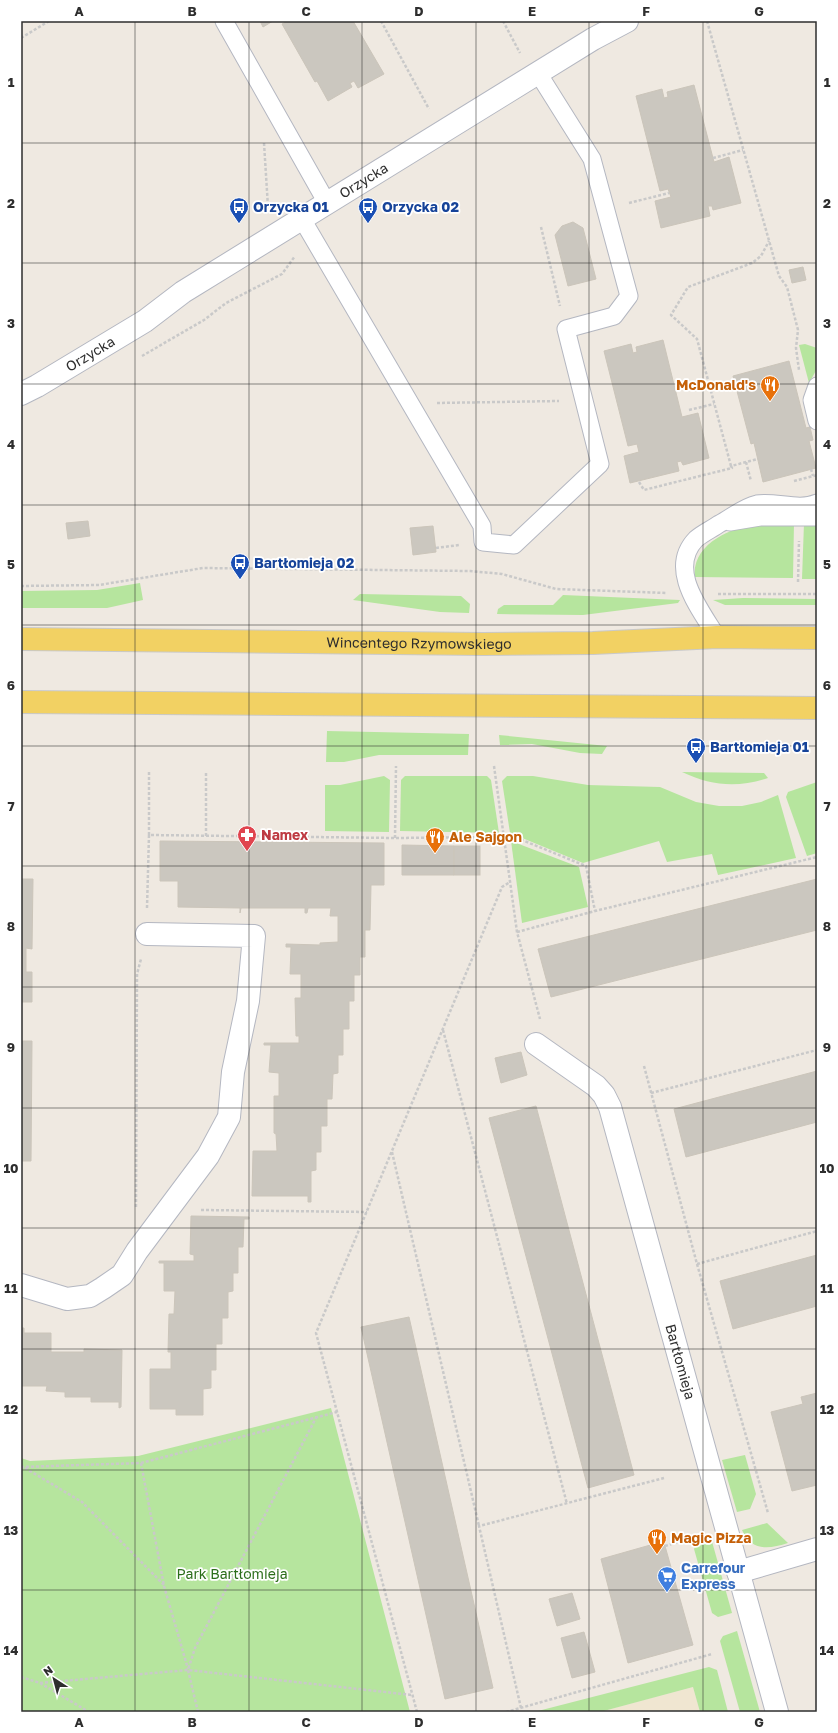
<svg xmlns="http://www.w3.org/2000/svg" width="838" height="1733" font-family="'Golos Text',sans-serif">
	<style>
		.education { fill: #f0e6d1 }
		.green { fill: #b6e59e }
		.building { fill: #cbc7bf; stroke: #cbc5ba }
		.lines { fill: none; stroke-linecap: round; stroke-linejoin: round }
		.service-casing { stroke: #b4b7c1; stroke-width: 19 }
		.minor-casing { stroke: #b4b7c1; stroke-width: 24 }
		.primary-casing { stroke: #c9c9c9; stroke-width: 24 }
		.path { stroke: #c9c9c9; stroke-width: 2.5; stroke-dasharray: 3 2; stroke-linecap: butt }
		.service { stroke: #fff; stroke-width: 17 }
		.minor { stroke: #fff; stroke-width: 22 }
		.primary { stroke: #f2d163; stroke-width: 22 }
		.grid { fill: none; stroke: #2e2e2e; stroke-width: 1; stroke-opacity: 0.55 }
		.labels { text-anchor: middle; stroke-width: 3.5; stroke-linejoin: round; paint-order: stroke }
		.street-label { font-size: 14px; fill: #2e2e2e; stroke: #fff }
		.transit-label { font-size: 14px; font-weight: bold; fill: #164399; stroke: #fff; text-anchor: start }
		.food-label { font-size: 14px; font-weight: bold; fill: #c56008; stroke: #fff; text-anchor: start }
		.health-label { font-size: 14px; font-weight: bold; fill: #be3a42; stroke: #fff; text-anchor: start }
		.shop-label { font-size: 14px; font-weight: bold; fill: #366cbe; stroke: #fff; text-anchor: start }
		.park-label { font-size: 14px; fill: #2c6e1b; stroke: #fff }
		.neatline { fill: none; stroke: #2e2e2e; stroke-width: 1.5 }
		.grid-label { font-size: 13px; text-anchor: middle; font-weight: bold; fill: #2e2e2e }
	</style>
	<rect width="100%" height="100%" fill="#efe9e1"/>
	<polygon class="education" points="693,1687 700,1712 600,1712"/>
	<g class="green">
		<polygon points="805,344 817,348 817,369 809,383 799,345"/>
		<path d="M794 523 793 578 695 577C691 545 731 527 757 524 769 522 782 523 794 523Z"/>
		<polygon points="804,523 817,523 817,579 802,579"/>
		<polygon points="140,583 143,600 107,608 21,608 21,591 97,590"/>
		<polygon points="360,594 461,596 470,604 469,613 440,612 353,600"/>
		<polygon points="563,595 680,600 678,603 583,615 497,614 498,609 504,605 553,605"/>
		<polygon points="743,598 817,599 817,605 725,605 713,600"/>
		<polygon points="327,731 469,734 468,755 379,755 344,762 326,762"/>
		<polygon points="499,735 607,746 602,754 580,753 532,744 500,745"/>
		<path d="M682 772 764 773 768 778C738 788 711 786 682 772Z"/>
		<polygon points="384,776 390,780 389,832 325,831 325,785 340,785"/>
		<polygon points="405,776 487,776 491,780 499,833 400,831 401,780"/>
		<polygon points="507,776 533,776 588,785 660,787 696,802 719,806 742,806 761,802 778,795 796,858 718,875 712,854 667,862 659,841 583,863 510,833 502,781"/>
		<polygon points="817,782 817,853 807,856 786,797 788,792"/>
		<polygon points="511,841 579,867 588,907 522,923"/>
		<polygon points="331,1408 410,1712 21,1712 21,1458 30,1461 138,1456"/>
		<polygon points="745,1455 756,1494 750,1509 737,1512 722,1460"/>
		<path d="M767 1523 788 1543C769 1549 752 1552 742 1530Z"/>
		<polygon points="711,1538 732,1613 718,1617 712,1613 694,1549 697,1543"/>
		<polygon points="737,1631 760,1712 740,1712 720,1641 723,1636"/>
		<polygon points="709,1667 717,1670 728,1712 700,1712 693,1687 600,1712 534,1712"/>
	</g>
	<g class="building">
		<polygon points="260,21 273,21 263,27"/>
		<polygon points="288,21 353,21 384,74 358,88 354,81 350,83 352,87 328,101 317,81 315,82 282,24"/>
		<polygon points="694,85 714,162 729,157 741,203 713,210 712,206 708,206 710,216 661,228 655,201 671,197 668,189 660,191 636,96 662,89 664,98 668,97 667,92"/>
		<polygon points="573,222 583,228 596,279 568,286 555,235 562,226"/>
		<polygon points="803,267 806,280 792,283 789,270"/>
		<polygon points="663,340 682,417 698,413 709,458 683,465 681,461 677,462 679,471 630,483 624,456 639,452 637,444 628,446 604,351 631,344 633,353 637,352 636,347"/>
		<polygon points="789,361 806,428 810,427 813,440 809,441 816,468 763,482 754,443 751,444 733,376"/>
		<polygon points="88,521 90,536 68,539 66,523"/>
		<polygon points="433,526 436,552 413,555 410,528"/>
		<polygon points="160,841 384,843 384,885 371,885 370,930 365,930 365,957 360,957 360,975 354,975 354,1001 349,1001 349,1029 343,1029 343,1055 338,1055 338,1073 333,1074 332,1099 327,1099 327,1126 321,1126 321,1152 316,1152 316,1170 311,1171 311,1202 308,1202 308,1196 252,1196 253,1151 277,1151 276,1134 274,1133 274,1096 279,1096 279,1073 269,1072 271,1045 264,1045 264,1043 299,1043 299,1036 296,1036 295,998 301,998 301,974 290,974 291,947 286,947 286,944 320,945 320,943 338,942 338,916 330,916 331,908 308,908 307,913 305,913 305,908 241,908 240,913 240,908 178,907 178,881 160,881"/>
		<polygon points="402,845 454,846 454,875 402,875"/>
		<rect x="454" y="846" width="26" height="29"/>
		<polygon points="21,879 33,879 32,949 26,948 26,972 32,972 32,1002 21,1002 21,1037"/>
		<polygon points="817,879 817,930 551,997 538,949"/>
		<polygon points="21,1041 32,1041 31,1161 21,1161"/>
		<polygon points="521,1052 527,1075 501,1083 495,1058"/>
		<polygon points="817,1071 817,1122 686,1157 674,1109"/>
		<polygon points="536,1106 634,1475 588,1488 489,1118"/>
		<polygon points="191,1216 249,1217 249,1219 244,1219 243,1247 238,1247 238,1273 233,1273 233,1291 228,1292 228,1318 222,1318 222,1344 216,1344 216,1370 211,1370 211,1388 203,1389 203,1415 176,1415 176,1409 150,1409 150,1369 171,1369 171,1352 168,1352 169,1314 174,1314 175,1291 164,1291 164,1263 159,1263 159,1261 194,1261 194,1255 190,1254"/>
		<polygon points="817,1255 817,1306 733,1329 720,1281"/>
		<polygon points="409,1317 493,1688 445,1699 361,1327"/>
		<polygon points="21,1328 24,1328 24,1333 51,1333 51,1352 84,1352 84,1349 122,1350 121,1407 119,1408 119,1402 91,1402 91,1397 65,1397 65,1392 46,1391 47,1386 21,1386"/>
		<polygon points="817,1393 817,1485 792,1491 771,1412 803,1404 801,1397"/>
		<polygon points="661,1542 664,1542 665,1546 693,1645 628,1663 601,1559"/>
		<polygon points="572,1593 580,1619 557,1626 549,1599"/>
		<polygon points="584,1632 595,1672 572,1678 561,1638"/>
	</g>
	<g class="lines">
		<defs>
			<g id="service">
				<polyline points="224,21 327,203"/>
				<polyline points="302,219 482,526 483,542 514,545 600,464 566,329 614,316 629,296 592,159 538,73"/>
				<polyline points="817,386 812,400 817,421"/>
				<polyline points="730,522 760,517 817,517"/>
				<path d="M717 637C700 609 667 569 696 539 703 533 712 529 719 524 731 518 743 507 757 504 776 501 799 511 817 503"/>
			</g>
			<g id="minor">
				<path id="s1" d="M21 394 37 386 145 321 183 292 593 39 627 21"/>
				<path id="s2" d="M536 1044 596 1086 604 1095 610 1107 777 1712"/>
				<polyline points="21,1285 67,1299 90,1296 103,1288 122,1275 137,1251 208,1156 229,1117 233,1072 248,1001 254,936 147,934"/>
				<polyline points="738,1572 817,1549"/>
			</g>
			<g id="primary">
				<path id="s3" d="M21 639 483 644 593 643 717 637 817 638"/>
				<polyline points="21,702 817,708"/>
			</g>
		</defs>
		<use href="#service" class="service-casing"/>
		<use href="#minor" class="minor-casing"/>
		<use href="#primary" class="primary-casing"/>
		<g class="path">
			<polyline points="381,21 429,109"/>
			<polyline points="503,21 520,53"/>
			<polyline points="707,21 779,276 787,287 798,330 796,348 799,370"/>
			<polyline points="21,38 49,21"/>
			<polyline points="264,143 268,207"/>
			<polyline points="713,158 743,150"/>
			<polyline points="629,203 669,193"/>
			<polyline points="541,227 560,306"/>
			<polyline points="142,356 204,320 226,303 282,274 295,256"/>
			<polyline points="437,403 559,401"/>
			<polyline points="689,410 714,404"/>
			<polyline points="746,462 751,481"/>
			<polyline points="731,466 697,339 671,315 688,287 752,263 761,256 769,241"/>
			<polyline points="811,469 813,476"/>
			<polyline points="794,481 817,475"/>
			<polyline points="639,482 644,490 732,468 731,466 758,459"/>
			<polyline points="436,548 459,545"/>
			<polyline points="798,582 799,541"/>
			<polyline points="21,586 99,585 203,568 470,571 502,574 556,589 667,593"/>
			<polyline points="718,594 817,594"/>
			<polyline points="494,766 517,932 540,1019"/>
			<polyline points="149,772 149,835 395,838 504,837 522,840 586,866 595,911"/>
			<polyline points="206,836 206,773"/>
			<polyline points="395,838 396,766"/>
			<polyline points="147,908 149,835"/>
			<polyline points="517,932 595,911 817,857"/>
			<polyline points="443,1030 567,1504"/>
			<polyline points="644,1066 697,1264 768,1513"/>
			<polyline points="651,1093 817,1050"/>
			<polyline points="392,1152 479,1526"/>
			<polyline points="136,1207 137,974 141,959"/>
			<polyline points="201,1210 367,1212"/>
			<polyline points="697,1264 817,1231"/>
			<polyline points="141,1463 164,1586 188,1669"/>
			<polyline points="21,1467 141,1463 337,1412"/>
			<polyline points="25,1468 82,1502 164,1585"/>
			<polyline points="665,1546 681,1541"/>
			<polyline points="21,1677 40,1683 89,1712"/>
			<polyline points="40,1683 188,1670 412,1695"/>
			<polyline points="521,1708 479,1526 664,1478"/>
			<polyline points="198,1712 188,1670 195,1648 317,1416"/>
			<polyline points="417,1712 316,1333 502,887 510,882"/>
			<polyline points="506,1712 712,1654"/>
		</g>
		<use href="#service" class="service"/>
		<use href="#minor" class="minor"/>
		<use href="#primary" class="primary"/>
	</g>
	<path class="grid" d="M135 21V1712M249 21V1712M362 21V1712M476 21V1712M589 21V1712M703 21V1712M21 143H817M21 263H817M21 384H817M21 505H817M21 625H817M21 746H817M21 866H817M21 987H817M21 1108H817M21 1228H817M21 1349H817M21 1470H817M21 1590H817"/>
	<defs>
		<symbol id="bus-pin" viewBox="-11 -11 22 30"><path d="M0 17L-7.5 6A9.5 9.5 0 1 1 7.5 6Z" fill="#1a4fb4" stroke="#fff"/><path d="M-5-6H5V4H4V6H2V4H-2V6H-4V4H-5ZM-3.5-4V0h7V-4ZM-3.5 1.2v1.5H-2V1.2ZM2 1.2v1.5H3.5V1.2Z" fill="#fff"/></symbol>
		<symbol id="restaurant-pin" viewBox="-11 -11 22 30"><path d="M0 17L-7.5 6A9.5 9.5 0 1 1 7.5 6Z" fill="#e8710a" stroke="#fff"/><path d="M-5-6h1v4h1v-4h1v4h1v-4h1v5L-1.5 .5V6h-2V.5L-5-1ZM5-6V6H3V1.5H1.5Q1.5-4 5-6Z" fill="#fff"/></symbol>
		<symbol id="pharmacy-pin" viewBox="-11 -11 22 30"><path d="M0 17L-7.5 6A9.5 9.5 0 1 1 7.5 6Z" fill="#e0444e" stroke="#fff"/><path d="M-2-6h4v4h4v4h-4v4h-4v-4h-4v-4h4Z" fill="#fff"/></symbol>
		<symbol id="supermarket-pin" viewBox="-11 -11 22 30"><path d="M0 17L-7.5 6A9.5 9.5 0 1 1 7.5 6Z" fill="#3f7fe0" stroke="#fff"/><path d="M-6-5.5h2.5l.6 2H6L4.5 2H-2.5L-4.4-4H-6ZM-1.5 3.2a1.3 1.3 0 1 0 .1 0ZM3 3.2a1.3 1.3 0 1 0 .1 0Z" fill="#fff"/></symbol>
	</defs>
	<g fill-rule="evenodd">
		<use href="#bus-pin" x="228" y="196" width="22" height="30"/>
		<use href="#bus-pin" x="357" y="196" width="22" height="30"/>
		<use href="#restaurant-pin" x="759" y="374" width="22" height="30"/>
		<use href="#bus-pin" x="229" y="552" width="22" height="30"/>
		<use href="#bus-pin" x="685" y="736" width="22" height="30"/>
		<use href="#pharmacy-pin" x="236" y="824" width="22" height="30"/>
		<use href="#restaurant-pin" x="424" y="826" width="22" height="30"/>
		<use href="#restaurant-pin" x="646" y="1527" width="22" height="30"/>
		<use href="#supermarket-pin" x="656" y="1565" width="22" height="30"/>
	</g>
	<g class="labels">
		<g class="street-label">
			<text dy="5" stroke="none"><textPath href="#s1" startOffset="404">Orzycka</textPath></text>
			<text dy="5" stroke="none"><textPath href="#s1" startOffset="80">Orzycka</textPath></text>
			<text dy="5" stroke="none"><textPath href="#s3" startOffset="398">Wincentego Rzymowskiego</textPath></text>
			<text dy="5" stroke="none"><textPath href="#s2" startOffset="363">Bartłomieja</textPath></text>
		</g>
		<g class="transit-label">
			<text x="253" y="212">Orzycka 01</text>
			<text x="382" y="212">Orzycka 02</text>
			<text x="254" y="568">Bartłomieja 02</text>
			<text x="710" y="752">Bartłomieja 01</text>
		</g>
		<g class="food-label">
			<text x="756" y="390" text-anchor="end">McDonald's</text>
			<text x="449" y="842">Ale Sajgon</text>
			<text x="671" y="1543">Magic Pizza</text>
		</g>
		<g class="health-label">
			<text x="261" y="840">Namex</text>
		</g>
		<g class="shop-label">
			<text x="681" y="1573">Carrefour<tspan x="681" dy="16">Express</tspan></text>
		</g>
		<g class="park-label">
			<text x="232" y="1579">Park Bartłomieja</text>
		</g>
	</g>
	<rect width="838" height="1733" fill="none" stroke="#ffffff" stroke-width="44"/>
	<g transform="translate(54 1679) rotate(324)" stroke="#ffffff" stroke-width="3" paint-order="stroke">
	<path d="M0-3L7 15L0 10L-7 15Z" fill="#2e2e2e"/>
	<text y="-6" font-size="11" font-weight="bold" text-anchor="middle" fill="#2e2e2e">N</text>
	</g>
	<rect x="22" y="22" width="794" height="1689" class="neatline"/>
	<g class="grid-label">
		<text x="79" y="16">A</text>
		<text x="192" y="16">B</text>
		<text x="306" y="16">C</text>
		<text x="419" y="16">D</text>
		<text x="532" y="16">E</text>
		<text x="646" y="16">F</text>
		<text x="759" y="16">G</text>
		<text x="11" y="87">1</text>
		<text x="827" y="87">1</text>
		<text x="11" y="208">2</text>
		<text x="827" y="208">2</text>
		<text x="11" y="328">3</text>
		<text x="827" y="328">3</text>
		<text x="11" y="449">4</text>
		<text x="827" y="449">4</text>
		<text x="11" y="569">5</text>
		<text x="827" y="569">5</text>
		<text x="11" y="690">6</text>
		<text x="827" y="690">6</text>
		<text x="11" y="811">7</text>
		<text x="827" y="811">7</text>
		<text x="11" y="931">8</text>
		<text x="827" y="931">8</text>
		<text x="11" y="1052">9</text>
		<text x="827" y="1052">9</text>
		<text x="11" y="1173">10</text>
		<text x="827" y="1173">10</text>
		<text x="11" y="1293">11</text>
		<text x="827" y="1293">11</text>
		<text x="11" y="1414">12</text>
		<text x="827" y="1414">12</text>
		<text x="11" y="1535">13</text>
		<text x="827" y="1535">13</text>
		<text x="11" y="1655">14</text>
		<text x="827" y="1655">14</text>
		<text x="79" y="1727">A</text>
		<text x="192" y="1727">B</text>
		<text x="306" y="1727">C</text>
		<text x="419" y="1727">D</text>
		<text x="532" y="1727">E</text>
		<text x="646" y="1727">F</text>
		<text x="759" y="1727">G</text>
	</g>
</svg>
